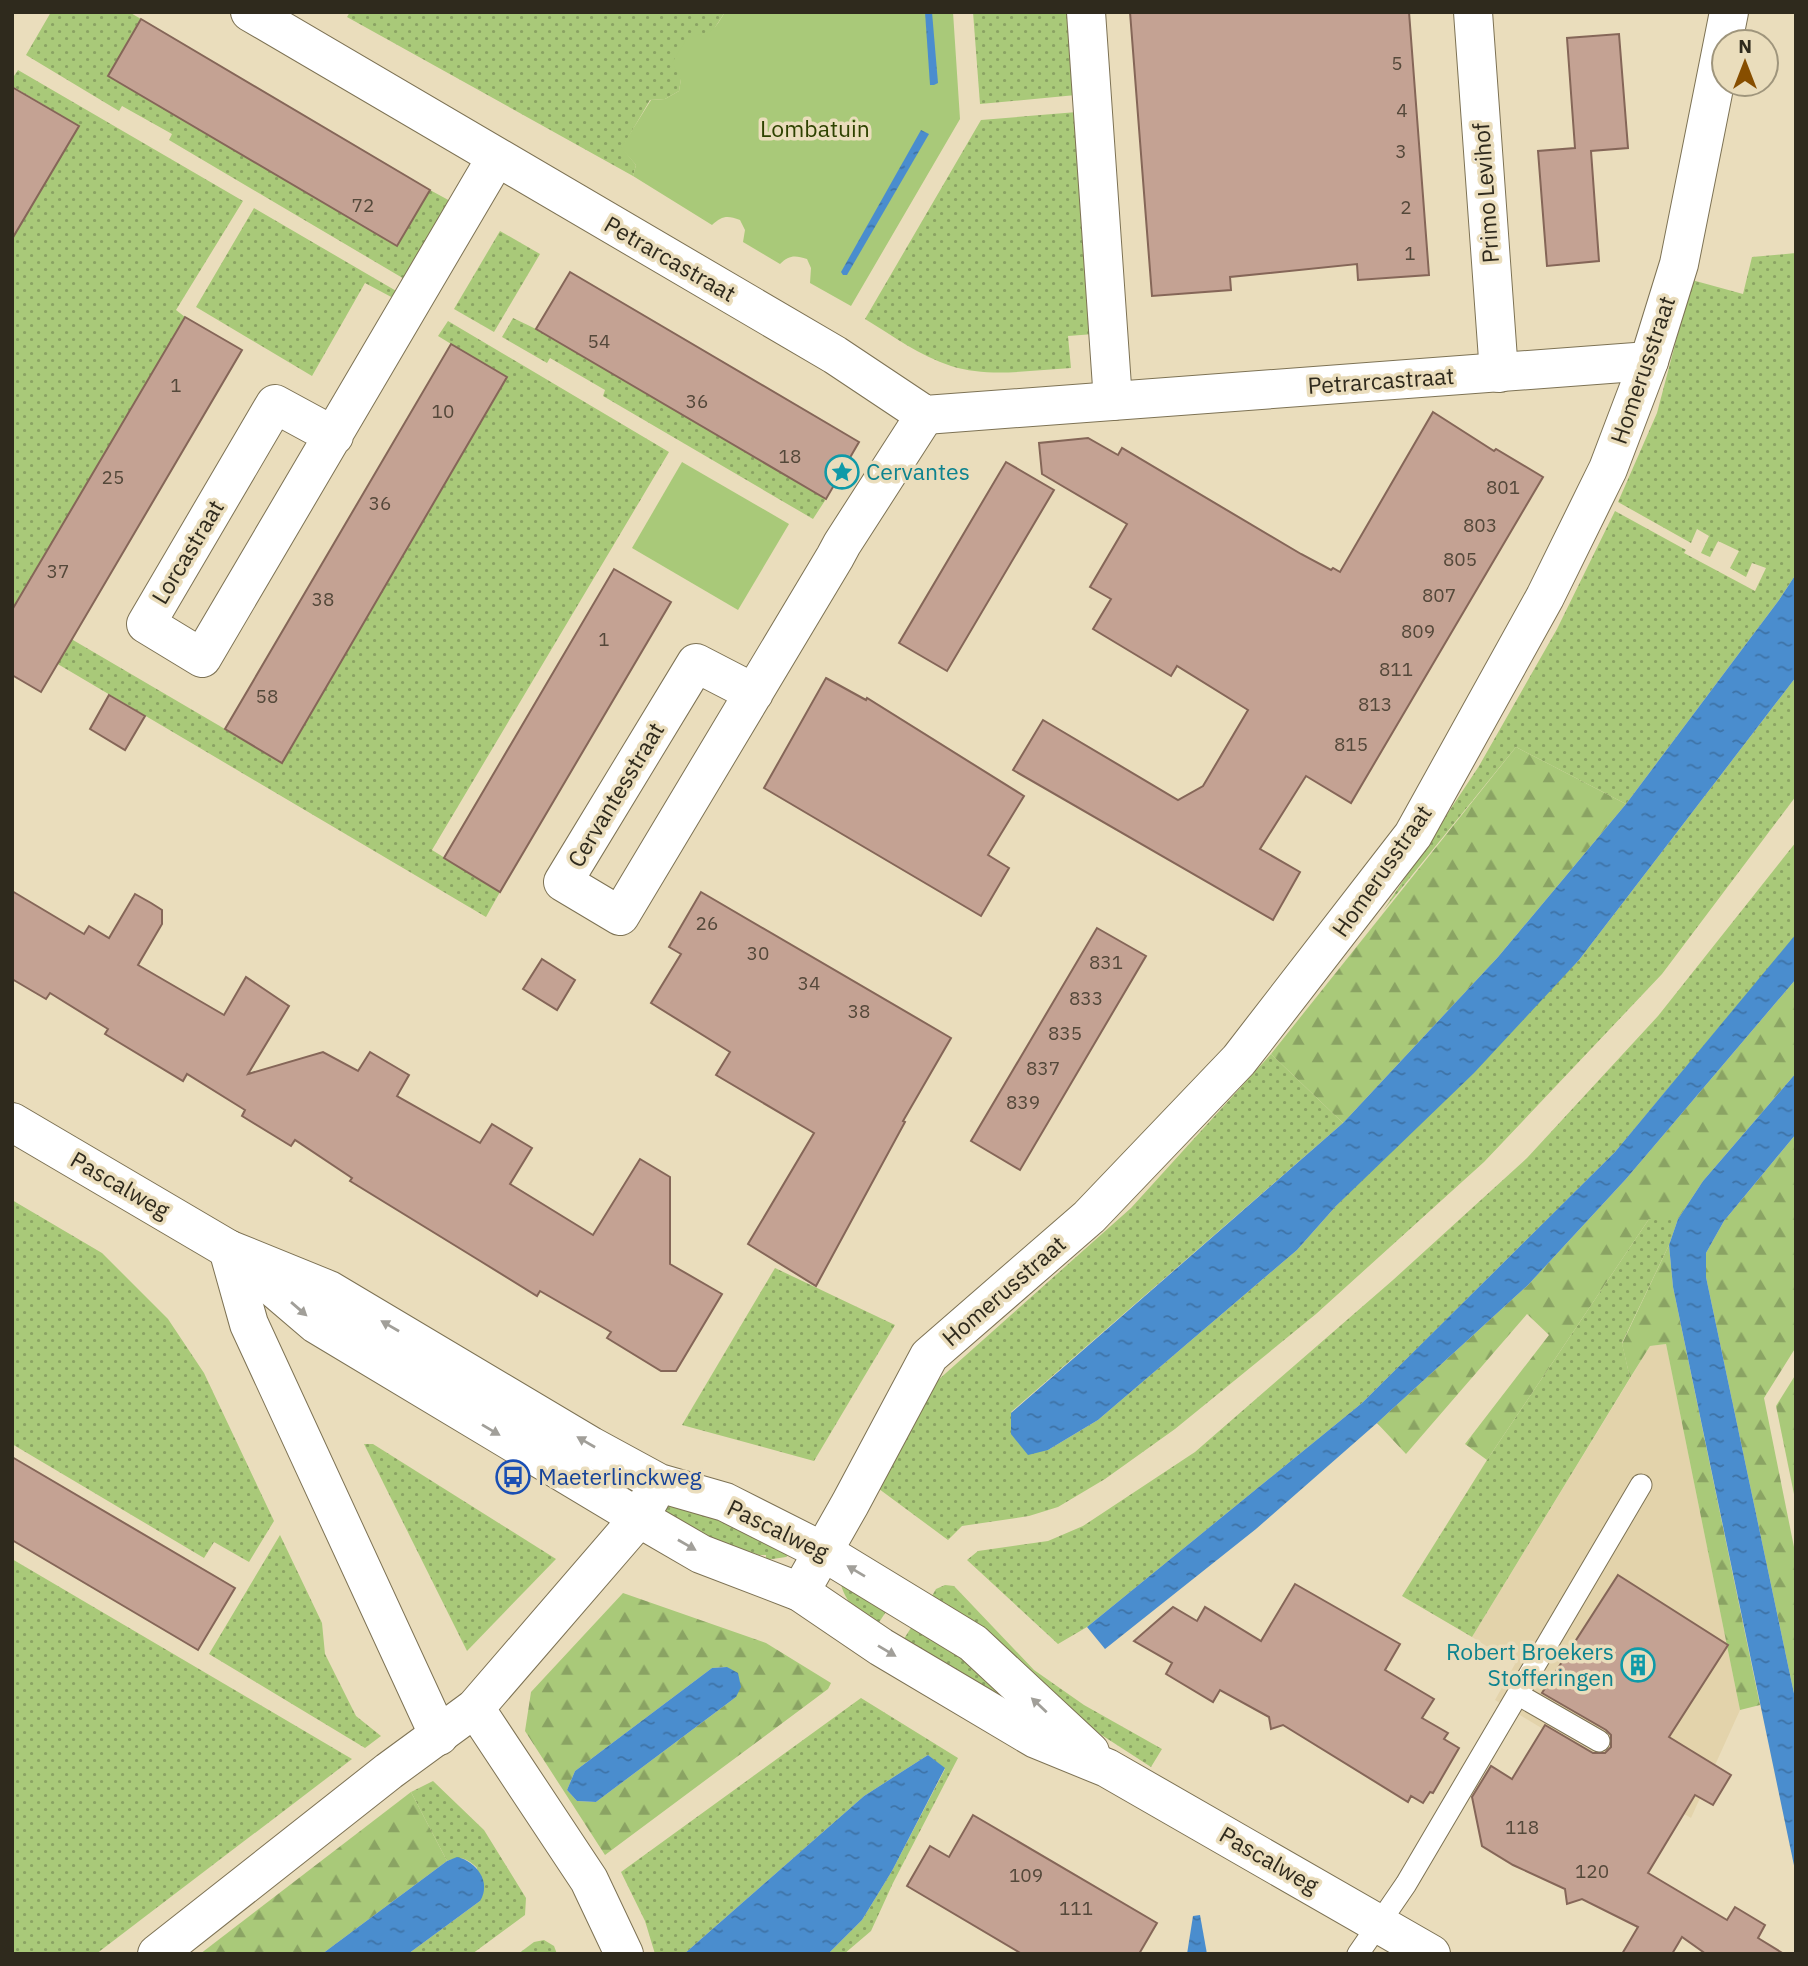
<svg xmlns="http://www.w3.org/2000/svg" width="1808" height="1966" font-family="'IBM Plex Sans',sans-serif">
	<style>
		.built { fill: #e3d3ab }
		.grass { fill: url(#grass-dots) }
		.forest { fill: url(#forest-firs); fill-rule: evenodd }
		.green { fill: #a9c979 }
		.water { fill: url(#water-ripples) }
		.building { fill: #c4a293; stroke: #856658; stroke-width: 2 }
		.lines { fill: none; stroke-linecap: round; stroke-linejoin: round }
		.lane-casing { stroke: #7d7254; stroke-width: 23 }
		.street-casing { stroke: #7d7254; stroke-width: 40 }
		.secondary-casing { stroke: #7d7254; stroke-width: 40 }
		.lane { stroke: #fff; stroke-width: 21 }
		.street { stroke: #fff; stroke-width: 38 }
		.secondary { stroke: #fff; stroke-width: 38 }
		.oneway { fill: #a19f99 }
		.labels { text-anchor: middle; stroke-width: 7; stroke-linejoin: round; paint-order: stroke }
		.number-label { font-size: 19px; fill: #54483a }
		.park-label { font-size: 23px; fill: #2e4200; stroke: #eaddbc }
		.street-label { font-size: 23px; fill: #2f2a1d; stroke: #eaddbc }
		.culture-label { font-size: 23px; fill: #0d838f; stroke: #eaddbc; text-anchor: start }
		.transit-label { font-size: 23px; fill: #164399; stroke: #eaddbc; text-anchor: start }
	</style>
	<defs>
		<pattern id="grass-dots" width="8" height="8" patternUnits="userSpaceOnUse" patternTransform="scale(1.75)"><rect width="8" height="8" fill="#a9c979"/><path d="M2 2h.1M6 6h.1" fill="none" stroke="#8aa363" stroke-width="1.8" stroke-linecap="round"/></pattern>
		<pattern id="forest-firs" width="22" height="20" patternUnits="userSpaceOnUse" patternTransform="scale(1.75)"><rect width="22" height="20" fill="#a9c979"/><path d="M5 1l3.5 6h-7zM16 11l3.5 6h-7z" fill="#8aa363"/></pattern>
		<pattern id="water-ripples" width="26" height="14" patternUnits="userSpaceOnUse" patternTransform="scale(1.75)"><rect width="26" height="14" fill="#4a8dce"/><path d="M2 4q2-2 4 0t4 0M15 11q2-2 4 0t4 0" fill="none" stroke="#3e73a7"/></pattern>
	</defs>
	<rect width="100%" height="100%" fill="#eaddbc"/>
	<polygon class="built" points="1666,1344 1740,1710 1691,1818 1495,1700 1515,1664 1472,1637 1650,1346"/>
	<g class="grass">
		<polygon points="51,12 129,12 141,19 108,76 397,246 430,190 452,202 406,280 169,140 172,134 122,106 119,111 26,55"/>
		<polygon points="350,12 725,12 712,32 702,35 681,79 679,91 665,99 650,100 622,148 636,165 633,176 347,17"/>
		<polygon points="973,12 1069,12 1076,95 980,104"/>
		<polygon points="18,70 243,201 176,310 185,317 15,606 281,762 507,378 438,336 448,321 669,452 432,850 500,892 486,917 12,637 12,239 79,126 12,86 12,79"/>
		<path d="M1077 112 1094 334 1068 336 1071 368C1032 370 989 378 951 366 920 356 893 336 865 319L981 120Z"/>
		<polygon points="254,208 398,292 395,299 365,283 312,376 196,307"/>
		<polygon points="500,231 540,254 494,332 454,309"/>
		<polygon points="1796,253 1796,574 1779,600 1626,804 1516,747 1383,911 1479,766 1557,629 1615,511 1686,550 1684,553 1755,591 1766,568 1752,563 1746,577 1730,568 1739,551 1718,541 1710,557 1701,553 1709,536 1697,529 1691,543 1618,502 1657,413 1692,280 1743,294 1752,257"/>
		<polygon points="513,318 536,329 826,499 813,519 603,396 605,390 550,358 547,363 502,337"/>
		<polygon points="1796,677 1796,796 1662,974 1484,1162 1316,1314 1175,1429 1105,1479 1058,1507 1029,1516 962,1526 948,1540 875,1486 937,1381 1131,1208 1271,1054 1343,1123 1011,1412 1048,1450 1098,1420 1297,1250 1336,1206 1579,960"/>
		<polygon points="1796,842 1796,934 1788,945 1615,1152 1362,1403 1087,1627 1058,1644 967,1560 978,1551 1048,1541 1083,1526 1195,1452 1393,1280 1527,1158 1658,1016"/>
		<polygon points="12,1200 102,1253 168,1319 204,1373 274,1521 249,1562 214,1542 204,1558 12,1444"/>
		<polygon points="1649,1219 1678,1219 1669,1245 1622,1343 1630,1378 1472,1637 1402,1596 1487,1460"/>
		<polygon points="775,1268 895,1325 814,1461 682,1425"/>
		<polygon points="364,1444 373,1444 556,1559 467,1651"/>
		<polygon points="686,1504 793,1550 786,1557 766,1560 766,1555 759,1555 715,1540 656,1507"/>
		<polygon points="280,1535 322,1623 325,1654 356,1716 381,1736 365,1748 209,1654"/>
		<polygon points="12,1559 352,1759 96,1954 12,1954"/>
		<path d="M839 1576 891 1604 876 1627C856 1613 843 1600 839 1576Z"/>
		<polygon points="945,1585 954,1586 1034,1670 1084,1705 1162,1749 1151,1767 1083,1723 929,1601 936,1589"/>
		<polygon points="916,1620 958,1650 1010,1701 900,1645"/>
		<polygon points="861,1698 958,1758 893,1883 871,1931 844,1954 828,1954 862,1920 892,1871 945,1769 928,1755 864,1796 684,1954 655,1954 645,1921 621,1872"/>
		<path d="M433 1781 484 1830 526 1898 525 1915 472 1954H408L480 1901 477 1868C467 1858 460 1856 447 1861L411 1792Z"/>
		<polygon points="544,1940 554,1946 557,1954 518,1954 534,1942"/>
	</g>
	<g class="forest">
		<polygon points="1516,747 1626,804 1498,957 1343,1123 1271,1054"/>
		<polygon points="1796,979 1796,1073 1703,1181 1678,1219 1649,1219 1487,1460 1465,1444 1549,1335 1527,1314 1406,1454 1377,1423 1528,1285 1626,1179"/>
		<polygon points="1796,1134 1796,1347 1764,1398 1796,1557 1796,1703 1706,1277 1706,1253 1724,1221"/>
		<polygon points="1669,1245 1673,1287 1760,1705 1740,1710 1666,1344 1650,1346 1630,1378 1622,1344"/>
		<polygon points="1796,1374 1796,1504 1776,1406"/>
		<path d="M623 1593 766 1643 831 1683 828 1689 605 1855 525 1731 531 1692ZM727 1667 736 1697 596 1802 577 1801 567 1790 575 1771 712 1668Z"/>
		<polygon points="411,1792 447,1861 322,1954 200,1954"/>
	</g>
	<g class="green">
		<path d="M725 12H953L960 119 851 306 810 283 811 268 807 259C795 255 789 255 780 264L743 242 745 230 740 220C727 215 722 216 712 225L633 176 636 165 621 148 651 100 665 99 679 91 681 79 672 63 689 35C711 36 714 30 725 12Z"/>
		<polygon points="682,462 789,524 738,610 632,548"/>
	</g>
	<g class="water">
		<polygon points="925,12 932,12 938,83 934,85 930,85"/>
		<polygon points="921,130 929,134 847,275 843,275 841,272"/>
		<polygon points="1796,574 1796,677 1579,960 1474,1073 1336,1206 1297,1250 1098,1420 1048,1450 1028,1455 1011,1434 1011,1413 1343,1123 1498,957 1626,804 1779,600"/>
		<polygon points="1796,934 1796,979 1626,1179 1528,1285 1377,1423 1256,1529 1105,1649 1087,1627 1362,1403 1615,1152"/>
		<polygon points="1796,1073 1796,1134 1724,1221 1706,1253 1706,1277 1796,1703 1796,1875 1673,1287 1669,1245 1678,1219 1703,1181"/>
		<polygon points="727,1667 738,1673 741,1687 736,1697 596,1802 577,1801 567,1790 575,1771 712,1668"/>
		<polygon points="928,1755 945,1768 892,1871 862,1920 828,1954 684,1954 864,1796"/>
		<path d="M457 1857C476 1861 492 1882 480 1901L408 1954H322L447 1861Z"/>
		<polygon points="1200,1915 1207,1954 1187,1954 1193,1916"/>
	</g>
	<g class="building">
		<polygon points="1130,12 1409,12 1429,275 1358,280 1357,264 1230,277 1231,290 1152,296"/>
		<polygon points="141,19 430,190 397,246 108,76"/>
		<polygon points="1619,34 1628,148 1591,151 1599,261 1547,266 1538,151 1575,148 1567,38"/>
		<polygon points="12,87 79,126 12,239"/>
		<polygon points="570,272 859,442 826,499 536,329"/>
		<polygon points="185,317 242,350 41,692 12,675 12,610"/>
		<polygon points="451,344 507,377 282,763 225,729"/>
		<polygon points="1433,412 1494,451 1496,449 1543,477 1351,803 1306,776 1260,849 1300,872 1273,920 1013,770 1043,720 1178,800 1203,786 1248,710 1177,666 1171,676 1093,629 1111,599 1090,587 1127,524 1042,474 1039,443 1088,438 1118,455 1122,448 1301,554 1331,570 1333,568 1340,572"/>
		<polygon points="1006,462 1054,490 947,671 899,643"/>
		<polygon points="614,569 671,602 500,892 444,858"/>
		<polygon points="826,678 866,700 867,698 1024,796 988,855 1009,868 981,916 764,788"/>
		<polygon points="109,695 145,716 125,750 90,729"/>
		<polygon points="12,891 84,934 89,926 109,938 135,894 151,903 162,910 162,924 138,965 224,1015 246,977 289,1006 248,1074 323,1052 358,1071 370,1052 409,1075 397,1096 480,1143 492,1124 532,1148 510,1184 593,1235 640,1159 670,1177 670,1264 722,1294 676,1371 661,1371 607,1338 611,1332 540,1291 537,1296 477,1259 350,1181 352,1178 295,1140 291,1146 242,1116 245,1110 187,1074 183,1081 105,1034 108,1029 50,993 46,999 12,979"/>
		<polygon points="701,892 951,1038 903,1121 905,1122 816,1286 748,1244 814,1133 716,1075 730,1052 651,1003 681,954 669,947"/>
		<polygon points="1097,928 1146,956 1020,1170 971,1141"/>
		<polygon points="542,959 575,980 557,1010 523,989"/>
		<polygon points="12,1457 235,1588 198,1650 12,1540"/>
		<polygon points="1618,1575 1728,1645 1669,1737 1731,1775 1713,1805 1695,1795 1648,1873 1727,1920 1735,1907 1765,1925 1758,1938 1784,1954 1706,1954 1682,1937 1672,1954 1622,1954 1638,1927 1582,1899 1567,1904 1565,1889 1513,1865 1482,1846 1472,1797 1491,1766 1512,1779 1545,1725 1593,1753 1605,1753 1611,1747 1611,1735 1606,1730 1542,1693"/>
		<polygon points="1295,1584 1400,1644 1385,1670 1434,1699 1422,1718 1448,1733 1444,1739 1459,1748 1433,1793 1430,1792 1423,1803 1411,1796 1408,1802 1283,1725 1271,1729 1269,1717 1220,1690 1213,1702 1166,1674 1172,1663 1134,1641 1173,1607 1197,1621 1205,1607 1261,1641"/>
		<polygon points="973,1815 1157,1923 1139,1954 1022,1954 907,1886 930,1846 949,1857"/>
	</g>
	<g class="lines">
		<defs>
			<g id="lane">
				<polyline points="1519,1695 1599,1741"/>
				<polyline points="1358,1954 1406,1884 1641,1485"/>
			</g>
			<g id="street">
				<polyline points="250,12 835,355 925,415 1649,361"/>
				<polyline points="1086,12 1113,401"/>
				<polyline points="1473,12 1499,373"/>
				<polyline points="334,436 275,404 146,624 202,658 496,158"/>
				<path d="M754 693 696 663 563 882 620 916C692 796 763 677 835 557L842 544 925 415"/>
				<polyline points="228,1249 249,1324 439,1736"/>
				<polyline points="800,1592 850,1504 929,1356 1089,1217 1239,1060 1413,835 1545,597 1608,469 1649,361 1679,264 1729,12"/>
				<polyline points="475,1708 589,1880 624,1954"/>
			</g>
			<g id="secondary">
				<polyline points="12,1122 228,1249 329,1290 591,1446 659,1483 725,1502 822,1551 973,1643 1090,1752"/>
				<polyline points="228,1249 316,1324 639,1518 701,1554 800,1592 881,1647 1036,1739 1107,1768 1431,1954"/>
				<polyline points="157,1954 389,1771 475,1708 639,1518 651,1497"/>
			</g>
		</defs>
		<use href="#lane" class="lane-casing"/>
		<use href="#street" class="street-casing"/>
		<use href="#secondary" class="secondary-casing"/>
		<use href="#lane" class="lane"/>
		<use href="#street" class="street"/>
		<use href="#secondary" class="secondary"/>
	</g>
	<defs><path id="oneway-solid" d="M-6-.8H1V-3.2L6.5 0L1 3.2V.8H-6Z" transform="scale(1.75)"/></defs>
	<g class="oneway">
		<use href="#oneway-solid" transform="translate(299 1309) rotate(41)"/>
		<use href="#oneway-solid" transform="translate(390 1326) rotate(-150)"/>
		<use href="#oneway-solid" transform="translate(491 1430) rotate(31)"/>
		<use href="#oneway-solid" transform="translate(586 1442) rotate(-150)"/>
		<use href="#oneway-solid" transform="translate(687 1545) rotate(30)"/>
		<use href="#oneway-solid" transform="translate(856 1571) rotate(-149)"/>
		<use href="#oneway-solid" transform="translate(887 1651) rotate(31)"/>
		<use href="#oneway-solid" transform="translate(1039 1705) rotate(-137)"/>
	</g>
	<defs>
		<symbol id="sight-ring" viewBox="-11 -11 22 22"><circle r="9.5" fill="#eaddbc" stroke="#0f9aa8" stroke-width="1.5"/><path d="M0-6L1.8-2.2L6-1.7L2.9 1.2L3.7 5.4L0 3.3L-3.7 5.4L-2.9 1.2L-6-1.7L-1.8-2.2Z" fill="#0f9aa8"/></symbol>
		<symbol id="bus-ring" viewBox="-11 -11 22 22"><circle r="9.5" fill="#eaddbc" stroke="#1a4fb4" stroke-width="1.5"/><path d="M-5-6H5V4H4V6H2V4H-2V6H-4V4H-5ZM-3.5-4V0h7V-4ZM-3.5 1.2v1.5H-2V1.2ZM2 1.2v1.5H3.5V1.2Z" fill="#1a4fb4"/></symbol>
		<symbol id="building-ring" viewBox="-11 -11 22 22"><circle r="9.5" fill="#eaddbc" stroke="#0f9aa8" stroke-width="1.5"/><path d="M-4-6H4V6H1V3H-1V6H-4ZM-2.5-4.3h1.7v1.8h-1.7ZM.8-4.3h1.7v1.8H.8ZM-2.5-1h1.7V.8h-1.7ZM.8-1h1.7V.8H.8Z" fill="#0f9aa8"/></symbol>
	</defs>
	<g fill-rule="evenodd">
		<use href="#sight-ring" x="823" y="453" width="38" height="38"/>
		<use href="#bus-ring" x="494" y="1458" width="38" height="38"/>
		<use href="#building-ring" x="1619" y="1646" width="38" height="38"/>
	</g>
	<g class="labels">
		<g class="number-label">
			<text x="1397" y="70">5</text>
			<text x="1402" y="117">4</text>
			<text x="1401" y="158">3</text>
			<text x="363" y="212">72</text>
			<text x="1406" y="214">2</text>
			<text x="1410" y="260">1</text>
			<text x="599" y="348">54</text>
			<text x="176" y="392">1</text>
			<text x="697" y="408">36</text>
			<text x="443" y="418">10</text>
			<text x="790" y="463">18</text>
			<text x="113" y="484">25</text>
			<text x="1503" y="494">801</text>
			<text x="380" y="510">36</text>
			<text x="1480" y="532">803</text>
			<text x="1460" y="566">805</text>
			<text x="58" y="578">37</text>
			<text x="1439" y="602">807</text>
			<text x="323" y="606">38</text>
			<text x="1418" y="638">809</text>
			<text x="604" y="646">1</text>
			<text x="1396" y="676">811</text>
			<text x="267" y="703">58</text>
			<text x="1375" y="711">813</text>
			<text x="1351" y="751">815</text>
			<text x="707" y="930">26</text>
			<text x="758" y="960">30</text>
			<text x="1106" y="969">831</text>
			<text x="809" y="990">34</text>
			<text x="1086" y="1005">833</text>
			<text x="859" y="1018">38</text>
			<text x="1065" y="1040">835</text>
			<text x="1043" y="1075">837</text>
			<text x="1023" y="1109">839</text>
			<text x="1522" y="1834">118</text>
			<text x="1592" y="1878">120</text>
			<text x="1026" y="1882">109</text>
			<text x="1076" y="1915">111</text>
		</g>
		<g class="park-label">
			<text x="815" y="137">Lombatuin</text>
		</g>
		<g class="street-label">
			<text transform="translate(1486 193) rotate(-94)" y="8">Primo Levihof</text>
			<text transform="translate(670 259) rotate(30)" y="8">Petrarcastraat</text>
			<text transform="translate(1643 370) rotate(-71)" y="8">Homerusstraat</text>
			<text transform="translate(1381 381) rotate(-4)" y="8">Petrarcastraat</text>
			<text transform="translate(188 552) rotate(-59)" y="8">Lorcastraat</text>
			<text transform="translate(616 795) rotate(-59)" y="8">Cervantesstraat</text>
			<text transform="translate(1382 871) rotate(-55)" y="8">Homerusstraat</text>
			<text transform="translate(120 1185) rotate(30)" y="8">Pascalweg</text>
			<text transform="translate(1004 1291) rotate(-41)" y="8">Homerusstraat</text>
			<text transform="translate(778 1530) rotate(26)" y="8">Pascalweg</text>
			<text transform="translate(1269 1860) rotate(30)" y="8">Pascalweg</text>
		</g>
		<g class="culture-label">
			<text x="866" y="480">Cervantes</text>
			<text x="1614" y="1660" text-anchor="end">Robert Broekers<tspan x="1614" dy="26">Stofferingen</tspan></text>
		</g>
		<g class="transit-label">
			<text x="538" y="1485">Maeterlinckweg</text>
		</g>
	</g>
	<rect width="1808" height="1966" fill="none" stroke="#2f2a1d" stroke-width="28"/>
	<g transform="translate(1745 63)"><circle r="33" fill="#eaddbc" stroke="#9f957c" stroke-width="2"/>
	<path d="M0-5L12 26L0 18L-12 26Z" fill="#874e00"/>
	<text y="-10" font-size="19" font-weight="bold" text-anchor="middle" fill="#2f2a1d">N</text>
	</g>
</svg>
